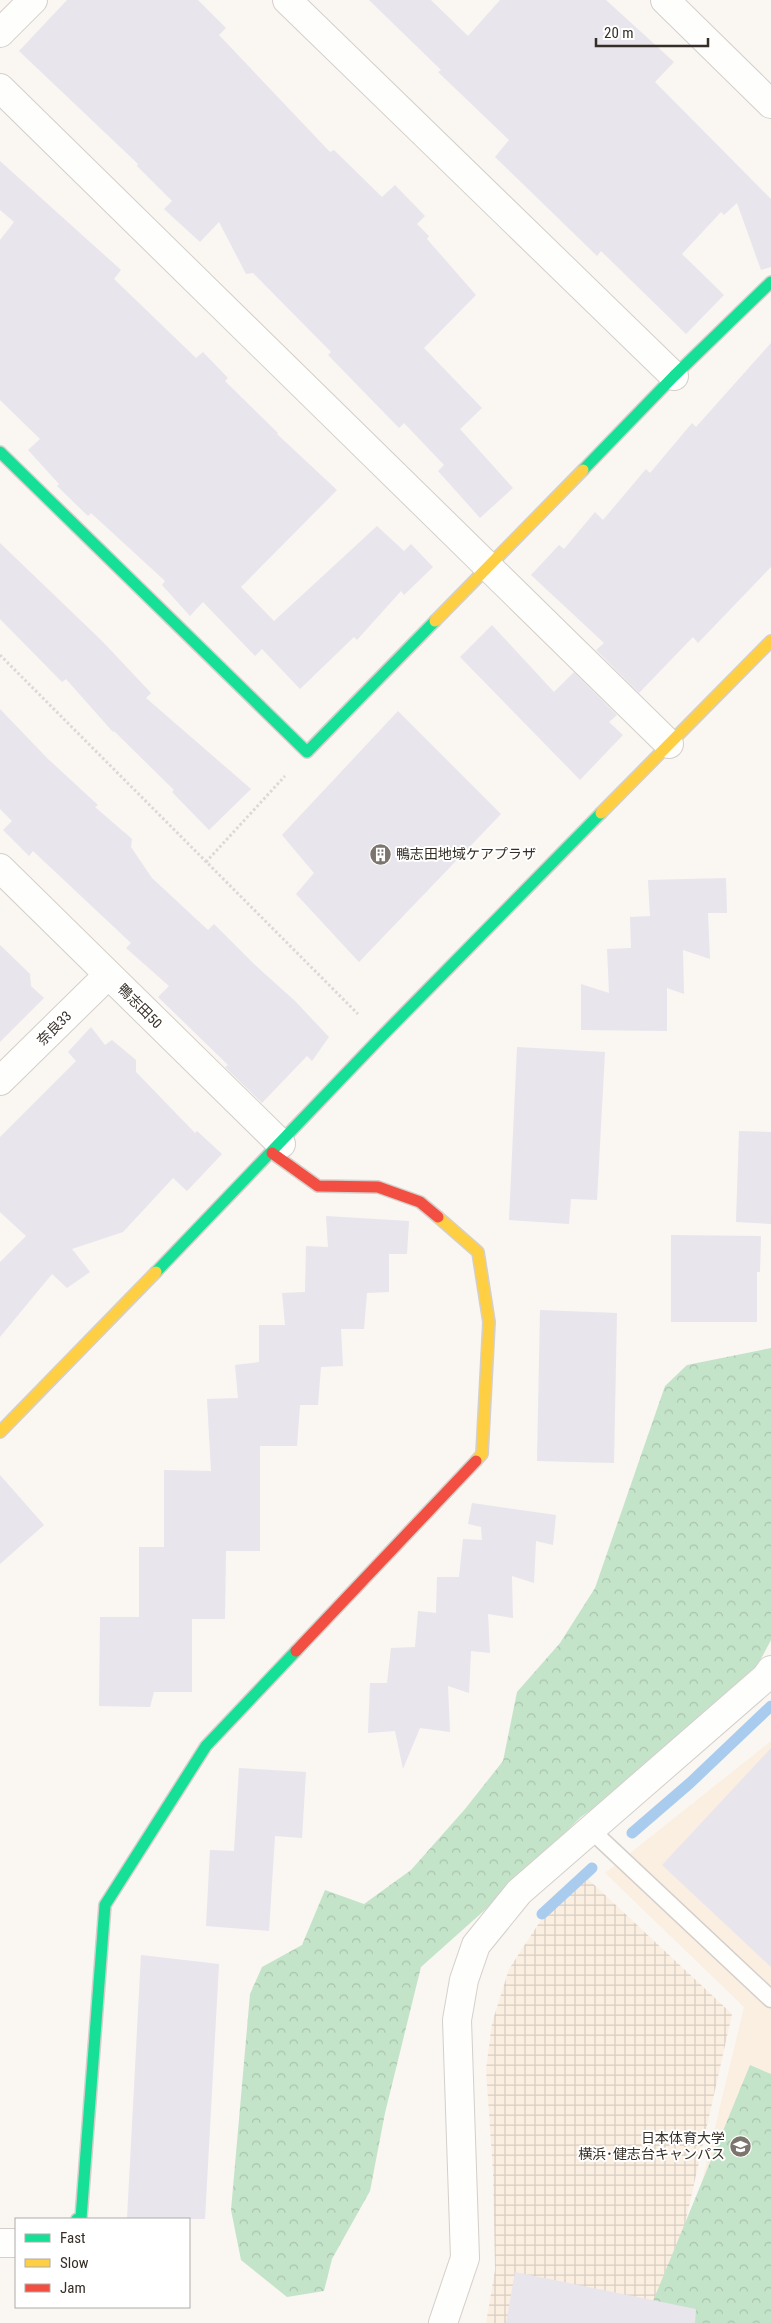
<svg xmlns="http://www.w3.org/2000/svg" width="771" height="2323" font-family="'Roboto Condensed','Noto Sans JP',sans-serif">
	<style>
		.built { fill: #fbefe2 }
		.industrial { fill: url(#industrial-grid) }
		.forest { fill: url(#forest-crowns) }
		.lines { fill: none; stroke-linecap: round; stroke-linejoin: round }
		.stream { stroke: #a9ccee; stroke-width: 11 }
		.building { fill: #e8e5ed }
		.lane-casing { stroke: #d4cfca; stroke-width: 19 }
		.street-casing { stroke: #d4cfca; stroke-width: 30 }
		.fast-casing { stroke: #d4cfca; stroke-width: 14 }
		.slow-casing { stroke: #d4cfca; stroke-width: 14 }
		.jam-casing { stroke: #d4cfca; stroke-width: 14 }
		.path { stroke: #dbd9d8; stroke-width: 3; stroke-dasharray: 2.5 2.5; stroke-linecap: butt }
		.lane { stroke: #fefefd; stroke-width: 16 }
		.street { stroke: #fefefd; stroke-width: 28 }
		.fast { stroke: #16e098; stroke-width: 11 }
		.slow { stroke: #ffcf43; stroke-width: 11 }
		.jam { stroke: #f24e42; stroke-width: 11 }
		.labels { text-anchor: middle; stroke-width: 4; stroke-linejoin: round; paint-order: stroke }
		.poi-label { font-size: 14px; fill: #362f27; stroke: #fff; text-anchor: start }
		.street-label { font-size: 14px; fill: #362f27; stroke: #fff }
	</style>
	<defs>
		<pattern id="industrial-grid" width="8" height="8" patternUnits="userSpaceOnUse" patternTransform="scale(1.25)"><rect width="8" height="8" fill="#fbefe2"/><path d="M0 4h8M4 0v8" fill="none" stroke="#d8cdc2"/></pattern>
		<pattern id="forest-crowns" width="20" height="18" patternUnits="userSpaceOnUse" patternTransform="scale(1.25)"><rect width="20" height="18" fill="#c4e4c9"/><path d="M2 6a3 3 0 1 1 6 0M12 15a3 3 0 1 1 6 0" fill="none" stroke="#a9c4ad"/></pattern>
	</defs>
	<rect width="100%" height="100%" fill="#faf6f2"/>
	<polygon class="built" points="771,1741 771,2323 677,2285 744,2007 605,1873"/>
	<polygon class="industrial" points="588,1879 732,2014 663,2323 486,2323 495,2270 493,2172 486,2069 492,2023 509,1969 543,1917"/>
	<g class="forest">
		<polygon points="771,1348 771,1640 755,1670 646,1771 581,1817 505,1892 421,1967 385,2113 370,2191 332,2259 324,2291 287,2297 241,2260 231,2210 250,1994 262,1967 302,1945 325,1890 364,1904 411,1870 465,1809 503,1761 517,1692 560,1643 595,1588 665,1386 687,1365"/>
		<polygon points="750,2065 771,2074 771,2323 644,2323"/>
	</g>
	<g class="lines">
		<g class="stream">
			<polyline points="632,1833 690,1783 771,1706"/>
			<polyline points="542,1914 592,1868"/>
		</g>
	</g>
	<g class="building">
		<polygon points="67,0 198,0 226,28 219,35 330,152 334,150 382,197 395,185 425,216 417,224 429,236 427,239 476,295 424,348 482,408 460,429 513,488 480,518 438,471 444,465 404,423 399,428 328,355 331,352 253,273 246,274 219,222 200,242 164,209 172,201 137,166 138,164 19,51"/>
		<polygon points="369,0 431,0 468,36 500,0 606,0 674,62 655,82 771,199 771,267 761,270 737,203 724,215 721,212 682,254 724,295 686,334 601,251 597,256 495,157 509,140 438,72 441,70"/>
		<polygon points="0,161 121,270 114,279 196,358 203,352 228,378 225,381 278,433 277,434 337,490 241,587 274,621 377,526 404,551 411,544 433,567 404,595 401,591 357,640 354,637 300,689 262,649 255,656 203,602 190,616 162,585 165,581 91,513 88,516 57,486 59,484 28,450 40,439 0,400 0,240 14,222 0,210"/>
		<polygon points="771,343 771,567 698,643 693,637 639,693 596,650 604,643 531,575 559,545 564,549 595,512 603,520 646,469 650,473 692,423 696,427"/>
		<polygon points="0,543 102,641 151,693 146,698 251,789 209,830 172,792 174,790 114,731 113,732 66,679 62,682 0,619"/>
		<polygon points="492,625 554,692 574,672 617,715 609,722 623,735 580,780 460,657"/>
		<polygon points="0,709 47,758 98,805 95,807 132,839 131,847 152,878 208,930 214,924 255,965 295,1001 329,1037 312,1061 307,1056 262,1103 225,1067 228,1065 158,997 169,986 126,948 131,943 33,851 29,856 3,830 12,821 0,809"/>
		<polygon points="398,711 501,814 359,962 296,894 314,873 282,835"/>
		<polygon points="726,878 727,913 708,913 710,959 683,950 684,994 667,988 667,1031 581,1030 581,984 609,993 607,949 631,948 630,917 650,916 648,880"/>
		<polygon points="0,945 30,974 31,986 44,998 0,1042"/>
		<polygon points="91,1027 105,1045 112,1040 136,1060 136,1072 195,1133 197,1131 222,1154 187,1191 173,1178 123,1232 72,1249 90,1272 67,1288 52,1274 0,1337 0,1262 26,1236 0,1212 0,1137 76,1061 68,1052"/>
		<polygon points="517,1047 605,1052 597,1200 571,1199 569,1224 509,1220"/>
		<polygon points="739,1131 771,1132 771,1224 736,1222"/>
		<polygon points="326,1216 409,1221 407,1254 389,1254 389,1292 367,1293 364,1329 341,1329 343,1366 321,1367 318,1405 300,1405 297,1446 260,1446 260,1551 226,1551 225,1619 192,1619 192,1692 154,1692 150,1707 99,1706 100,1617 139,1617 139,1547 164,1547 164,1470 211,1471 207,1399 238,1398 235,1365 259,1362 259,1325 285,1325 282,1293 305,1292 306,1246 328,1247"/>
		<polygon points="671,1235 761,1236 760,1272 757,1272 757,1322 671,1322"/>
		<polygon points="540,1310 617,1313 614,1463 537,1461"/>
		<polygon points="0,1475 44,1525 0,1564"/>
		<polygon points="472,1503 556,1515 553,1545 536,1541 534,1583 512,1576 513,1618 488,1614 490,1653 471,1651 469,1693 448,1686 450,1732 420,1728 403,1769 395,1731 368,1733 370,1683 387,1683 391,1648 415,1647 418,1611 436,1613 437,1577 459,1577 463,1539 482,1540 481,1527 468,1524"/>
		<polygon points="771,1748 771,1967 662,1865"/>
		<polygon points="239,1768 306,1772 302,1838 275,1836 269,1931 206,1926 210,1850 234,1851"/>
		<polygon points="141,1955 219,1964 205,2219 127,2219"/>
		<polygon points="515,2272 696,2309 695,2323 506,2323"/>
	</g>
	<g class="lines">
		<defs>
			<polyline id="lane" points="592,1831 771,1999"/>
			<g id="street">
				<polyline points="287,0 674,376"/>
				<polyline points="665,0 771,104"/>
				<polyline points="0,33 33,0"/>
				<polyline points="0,88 669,744"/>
				<polyline points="0,868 281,1144"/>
				<polyline points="0,1081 108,975"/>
				<polyline points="0,2243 16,2243"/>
				<polyline points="443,2323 465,2258 457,2020 464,1980 476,1945 519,1892 766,1677 771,1670"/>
			</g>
			<g id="fast">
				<polyline points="0,452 307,752 435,621"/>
				<polyline points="583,470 674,376 771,282"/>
				<polyline points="156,1272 381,1037 601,813"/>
				<polyline points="77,2219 81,2218 105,1905 206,1746 296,1651"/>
			</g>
			<g id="slow">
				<polyline points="435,621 583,470"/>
				<polyline points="601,813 771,641"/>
				<polyline points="438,1217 478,1252 489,1322 482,1454 476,1461"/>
				<polyline points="0,1432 156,1272"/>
			</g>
			<g id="jam">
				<polyline points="272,1153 318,1186 378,1187 420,1202 438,1217"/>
				<polyline points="296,1651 476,1461"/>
			</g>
		</defs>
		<use href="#lane" class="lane-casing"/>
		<use href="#street" class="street-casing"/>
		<use href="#fast" class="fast-casing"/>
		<use href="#slow" class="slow-casing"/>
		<use href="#jam" class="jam-casing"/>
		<g class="path">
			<polyline points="0,655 358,1014"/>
			<polyline points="206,862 285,776"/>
		</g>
		<use href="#lane" class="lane"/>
		<use href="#street" class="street"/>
		<use href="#fast" class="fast"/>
		<use href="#slow" class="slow"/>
		<use href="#jam" class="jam"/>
	</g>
	<defs>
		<symbol id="building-disc" viewBox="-11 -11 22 22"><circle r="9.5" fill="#7b756e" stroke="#fff"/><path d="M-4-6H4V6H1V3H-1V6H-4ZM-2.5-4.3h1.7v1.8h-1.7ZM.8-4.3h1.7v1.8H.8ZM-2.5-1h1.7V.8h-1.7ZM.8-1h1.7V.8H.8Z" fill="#fff"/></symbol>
		<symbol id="university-disc" viewBox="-11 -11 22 22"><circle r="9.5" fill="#7b756e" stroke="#fff"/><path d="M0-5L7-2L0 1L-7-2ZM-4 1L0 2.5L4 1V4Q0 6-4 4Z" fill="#fff"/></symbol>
	</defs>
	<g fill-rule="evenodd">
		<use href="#building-disc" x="368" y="842" width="25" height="25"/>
		<use href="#university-disc" x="728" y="2134" width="25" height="25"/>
	</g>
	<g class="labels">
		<g class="poi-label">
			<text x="396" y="859">鴨志田地域ケアプラザ</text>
			<text x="725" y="2143" text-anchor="end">日本体育大学<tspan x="725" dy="16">横浜･健志台キャンパス</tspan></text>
		</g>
		<g class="street-label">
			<text transform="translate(140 1006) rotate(45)" y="5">鴨志田50</text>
			<text transform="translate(54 1028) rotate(-45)" y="5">奈良33</text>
		</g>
	</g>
	<rect x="15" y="2218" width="175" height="90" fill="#ffffff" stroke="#afaca9"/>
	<rect x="25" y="2234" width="25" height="8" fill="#16e098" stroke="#afaca9"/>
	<text x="60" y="2243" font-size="15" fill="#362f27">Fast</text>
	<rect x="25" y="2259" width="25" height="8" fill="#ffcf43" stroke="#afaca9"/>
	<text x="60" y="2268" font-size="15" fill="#362f27">Slow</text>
	<rect x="25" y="2284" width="25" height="8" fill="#f24e42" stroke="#afaca9"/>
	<text x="60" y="2293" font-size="15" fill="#362f27">Jam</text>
	<path d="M596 38v8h112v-8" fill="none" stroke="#362f27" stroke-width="2.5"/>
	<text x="604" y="38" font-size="15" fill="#362f27" stroke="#ffffff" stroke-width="4" paint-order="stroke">20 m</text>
</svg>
